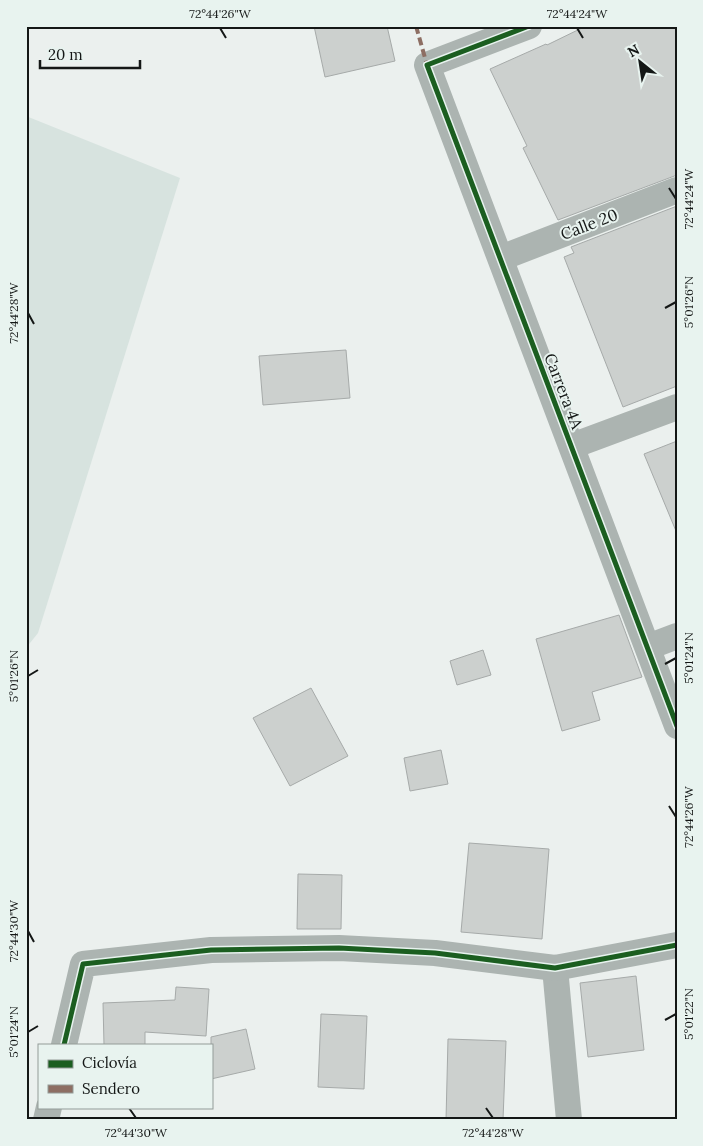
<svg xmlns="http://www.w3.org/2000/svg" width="703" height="1146" font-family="Lora,serif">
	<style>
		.built { fill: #d7e3df }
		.building { fill: #ccd0ce; stroke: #a6aaa9 }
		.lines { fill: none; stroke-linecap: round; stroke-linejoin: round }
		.minor { stroke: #acb4b1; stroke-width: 26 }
		.quiet { stroke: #8d6e63; stroke-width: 4; stroke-dasharray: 8 4; stroke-linecap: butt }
		.cycleway-casing { stroke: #e8f3ef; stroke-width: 8 }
		.cycleway { stroke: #1b5e20; stroke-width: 5 }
		.ticks { fill: none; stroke: #141716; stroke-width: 2 }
		.labels { text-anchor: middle; stroke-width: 4; stroke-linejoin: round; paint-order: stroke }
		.street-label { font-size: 16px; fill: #141716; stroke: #e8f3ef }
		.neatline { fill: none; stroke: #141716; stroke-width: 2 }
		.ticks-label { font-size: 12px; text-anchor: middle; fill: #141716 }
	</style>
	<rect width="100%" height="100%" fill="#ebf0ee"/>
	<polygon class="built" points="26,116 180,178 38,633 26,648"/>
	<g class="building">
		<polygon points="314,26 387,26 395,61 325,77"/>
		<polygon points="586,26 677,26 677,175 558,220 523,148 527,146 490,69 546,44 547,45"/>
		<polygon points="677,206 677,386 623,407 564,257 574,253 571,247"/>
		<polygon points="346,350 350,398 263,405 259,356"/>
		<polygon points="677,441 677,531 676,531 644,454"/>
		<polygon points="619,615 642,677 592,692 600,720 562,731 536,639"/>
		<polygon points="483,650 491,675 457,685 450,661"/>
		<polygon points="311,688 348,756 290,786 253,718"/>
		<polygon points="441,750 448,784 410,791 404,758"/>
		<polygon points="469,843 549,849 542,939 461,932"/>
		<polygon points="298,874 342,875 341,929 297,929"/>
		<polygon points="636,976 644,1050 588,1057 580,983"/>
		<polygon points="176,987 209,989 206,1036 145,1032 145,1045 104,1045 103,1003 175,1000"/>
		<polygon points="321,1014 367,1016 364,1089 318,1087"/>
		<polygon points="246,1029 255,1069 211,1079 211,1037"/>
		<polygon points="448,1039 506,1041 503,1120 446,1120"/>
	</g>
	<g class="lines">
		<g class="minor">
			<polyline points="529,26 427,65 677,726"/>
			<polyline points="501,258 677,190"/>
			<polyline points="572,446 677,407"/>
			<polyline points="648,647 677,636"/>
			<polyline points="555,968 569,1120"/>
			<polyline points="64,1045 83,964 211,950 339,948 435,953 555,968 677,945"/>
			<polyline points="46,1120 49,1107"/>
		</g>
		<polyline class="quiet" points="416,26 427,65"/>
		<defs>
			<g id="cycleway">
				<polyline points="529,26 427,65 677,726"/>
				<polyline points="64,1045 83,964 211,950 339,948 435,953 555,968 677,945"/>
			</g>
		</defs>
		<use href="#cycleway" class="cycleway-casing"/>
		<use href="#cycleway" class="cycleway"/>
	</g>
	<path class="ticks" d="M220 28 226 38M577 28 583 38M669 188 676 199M665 308 676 302M28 313 34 324M665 664 676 658M28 676 38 670M669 806 676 817M28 931 34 942M665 1020 676 1014M28 1032 38 1026M129 1108 136 1118M486 1108 493 1118"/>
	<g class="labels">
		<g class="street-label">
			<text transform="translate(589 224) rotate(-21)" y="6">Calle 20</text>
			<text transform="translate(564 391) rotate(69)" y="6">Carrera 4A</text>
		</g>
	</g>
	<rect width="703" height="1146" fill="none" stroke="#e8f3ef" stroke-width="55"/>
	<rect x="38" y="1044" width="175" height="65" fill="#e8f3ef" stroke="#939b98"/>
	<rect x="48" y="1060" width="25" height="8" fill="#1b5e20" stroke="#939b98"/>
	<text x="82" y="1068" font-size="15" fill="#141716">Ciclovía</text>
	<rect x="48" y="1085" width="25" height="8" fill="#8d6e63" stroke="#939b98"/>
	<text x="82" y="1094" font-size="15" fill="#141716">Sendero</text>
	<g transform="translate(640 62) rotate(330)" stroke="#e8f3ef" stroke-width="4" paint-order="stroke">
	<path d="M0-4L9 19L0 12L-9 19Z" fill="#141716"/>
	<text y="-8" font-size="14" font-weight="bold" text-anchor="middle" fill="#141716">N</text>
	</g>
	<path d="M40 60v8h100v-8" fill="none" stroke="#141716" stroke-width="2.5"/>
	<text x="48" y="60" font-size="15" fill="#141716" stroke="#e8f3ef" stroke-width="4" paint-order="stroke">20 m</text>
	<rect x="28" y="28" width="648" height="1090" class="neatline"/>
	<g class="ticks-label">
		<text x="220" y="18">72°44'26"W</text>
		<text x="577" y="18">72°44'24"W</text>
		<text transform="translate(689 199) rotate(-90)" y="4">72°44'24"W</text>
		<text transform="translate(689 302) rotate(-90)" y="4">5°01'26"N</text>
		<text transform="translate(14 313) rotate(-90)" y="4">72°44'28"W</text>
		<text transform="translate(689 658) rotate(-90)" y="4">5°01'24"N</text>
		<text transform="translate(14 676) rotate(-90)" y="4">5°01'26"N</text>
		<text transform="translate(689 817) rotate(-90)" y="4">72°44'26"W</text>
		<text transform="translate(14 931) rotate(-90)" y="4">72°44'30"W</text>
		<text transform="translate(689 1014) rotate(-90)" y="4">5°01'22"N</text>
		<text transform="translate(14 1032) rotate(-90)" y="4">5°01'24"N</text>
		<text x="136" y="1137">72°44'30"W</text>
		<text x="493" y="1137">72°44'28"W</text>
	</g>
</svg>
